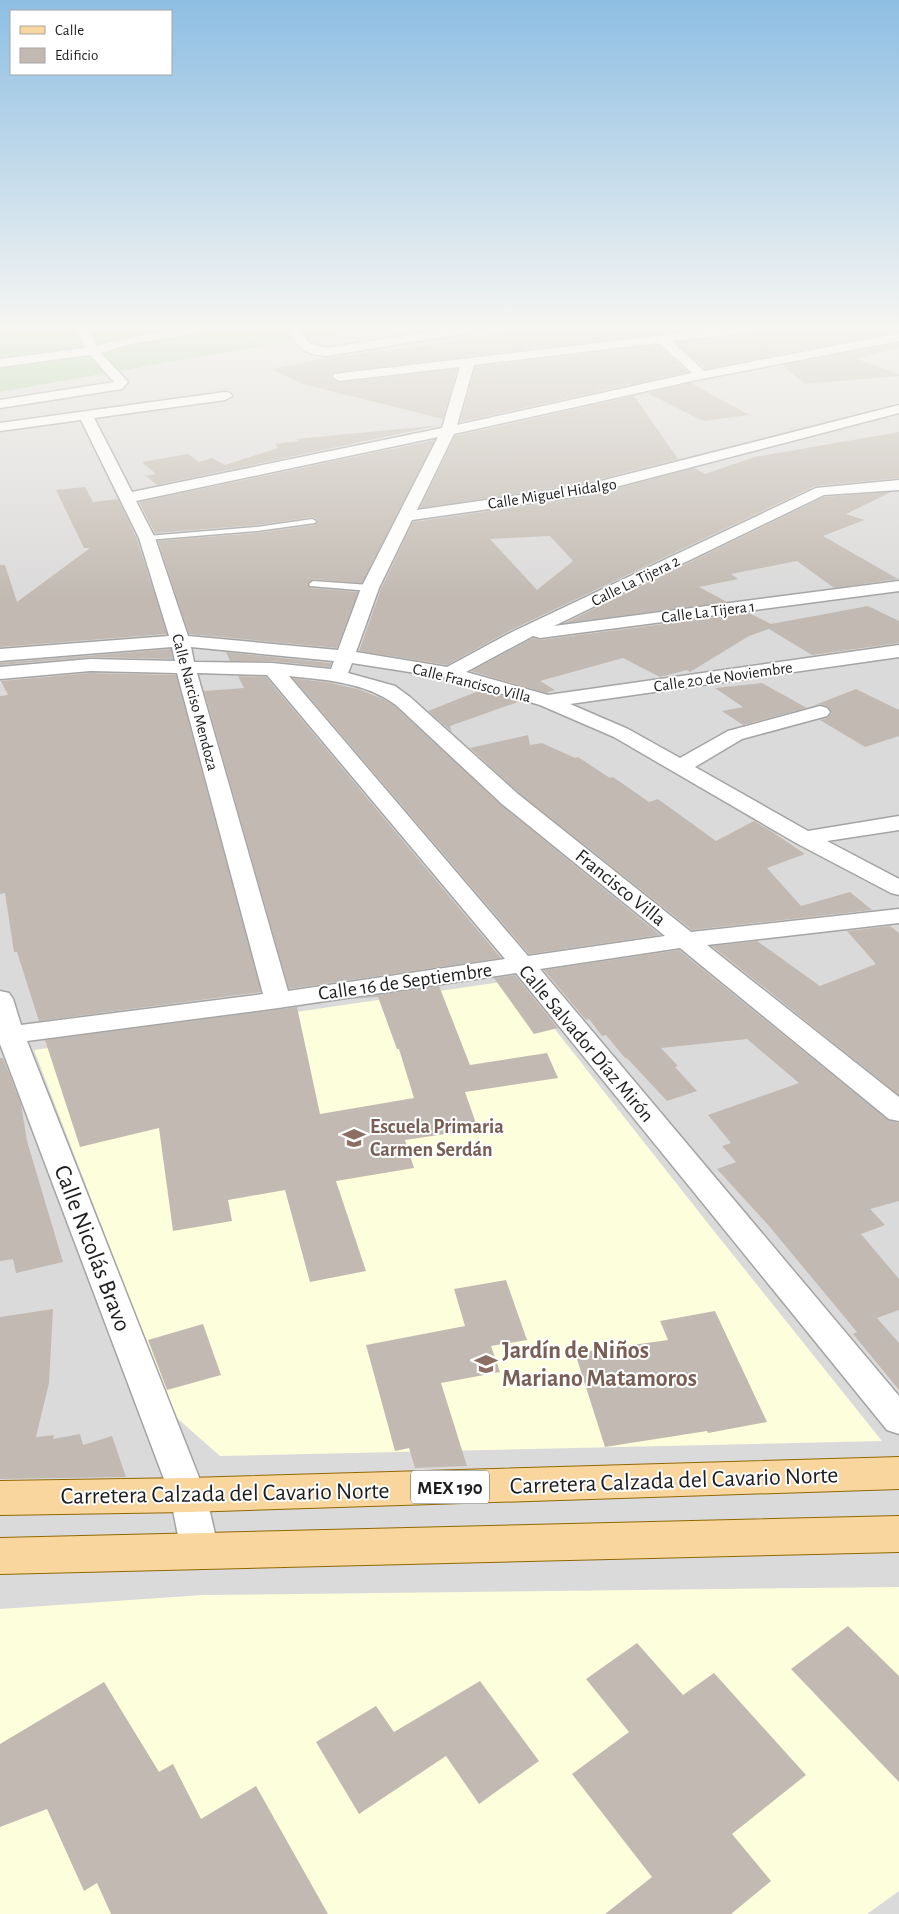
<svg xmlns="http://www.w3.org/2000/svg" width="899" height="1914" font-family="'Alegreya Sans',sans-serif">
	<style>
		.residential { fill: #dbdada }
		.education { fill: #fcfedc }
		.forest { fill: #a5cc99 }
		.building { fill: #c2bab2; fill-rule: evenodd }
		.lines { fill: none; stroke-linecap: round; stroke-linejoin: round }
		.service-casing { stroke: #a4a4a4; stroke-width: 3 }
		.minor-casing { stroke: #a4a4a4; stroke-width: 3 }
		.primary-casing { stroke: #916904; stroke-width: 2 }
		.service { fill: #fff; fill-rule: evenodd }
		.minor { fill: #fff; fill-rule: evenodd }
		.primary { fill: #f9d69d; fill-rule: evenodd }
		.labels { text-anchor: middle; stroke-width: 4; stroke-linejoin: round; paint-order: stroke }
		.far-street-label { font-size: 16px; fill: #1d1d1d; stroke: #fff }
		.shield { fill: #fff; stroke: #616161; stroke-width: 1 }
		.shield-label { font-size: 19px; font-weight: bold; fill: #1d1d1d }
		.street-label { font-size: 20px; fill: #1d1d1d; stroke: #fff }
		.education-label { font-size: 20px; font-weight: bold; fill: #785e54; stroke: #fff; text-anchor: start }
		.near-street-label { font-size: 24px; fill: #1d1d1d; stroke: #fff }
		.near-education-label { font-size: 24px; font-weight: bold; fill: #785e54; stroke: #fff; text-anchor: start }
	</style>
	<rect width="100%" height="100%" fill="#eeebe3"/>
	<polygon class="residential" points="359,329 899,329 899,1914 0,1914 0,392"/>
	<g class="education">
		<polygon points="516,980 710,1226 882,1441 220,1456 168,1410 137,1318 34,1050"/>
		<polygon points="899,1587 899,1891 867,1914 0,1914 0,1609 203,1595"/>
	</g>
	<polygon class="forest" points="0,329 359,329 0,392"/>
	<g class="building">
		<polygon points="524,329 697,329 332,373 331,378 339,383 457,369 443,419 302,384 271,369 326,358 453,342 451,341"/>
		<polygon points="755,329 899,329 899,331 705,369 676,342 747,335"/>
		<polygon points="899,343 899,347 857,359 899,374 899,376 805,384 782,365"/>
		<polygon points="658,345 688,372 631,385 625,382 628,385 460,422 475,367"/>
		<polygon points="691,383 749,415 703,421 647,393"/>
		<polygon points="634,396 678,459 581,484 420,508 455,436"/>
		<polygon points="441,425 157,485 146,476 156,474 142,462 188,454 199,462 212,458 225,465 278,448 275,444 298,441 297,439"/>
		<path d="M899 432V478L815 486 511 630 447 665 359 651 381 589 413 522 581 498 694 468 705 474 755 457ZM550 536 573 561 537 590 490 539Z"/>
		<polygon points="435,440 362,583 313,579 307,584 310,588 358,592 337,648 189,634 158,541 257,533 315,525 318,520 312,517 257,525 155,533 139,502"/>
		<polygon points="85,487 93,502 118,499 137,539 167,634 0,647 0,565 5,565 17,602 90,548 84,548 56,490"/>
		<polygon points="891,492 846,514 864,520 823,536 898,579 834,588 797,561 731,574 738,579 699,587 727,602 565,623 824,497"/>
		<polygon points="868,606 899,621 899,643 812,655 769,629 749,636 690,672 687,670 660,677 623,658 540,681 555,690 546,693 471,671 533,638 540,640 749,613 771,624"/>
		<polygon points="171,649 173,659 90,657 0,665 0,663"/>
		<polygon points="226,652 331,663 330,667 272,661 230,661"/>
		<polygon points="90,673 176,675 261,992 39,1021 17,952 14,952 5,893 0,894 0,696 8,695 1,681"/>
		<polygon points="238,676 266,677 501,958 289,989 204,691 244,688"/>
		<polygon points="293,678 331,683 358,689 383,699 395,706 501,805 660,935 529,954"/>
		<polygon points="762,683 807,708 743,725 722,711 743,707 715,688"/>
		<polygon points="856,689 899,710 899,736 865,747 820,720 827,718 832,713 828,707 820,704 810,707"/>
		<polygon points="481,690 521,701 450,726 452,732 428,711"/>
		<polygon points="528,735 530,745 542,743 575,758 578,757 610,778 613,777 649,802 658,799 716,841 754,821 771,831 805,854 767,868 801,906 850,892 872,910 692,930 519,793 470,748"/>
		<polygon points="890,926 899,933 899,1095 712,946 757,941 820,986 876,964 847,931"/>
		<polygon points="679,950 888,1120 899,1123 899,1201 870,1209 885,1225 861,1234 899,1279 899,1310 877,1318 899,1343 899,1390 853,1334 857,1332 769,1226 717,1169 736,1162 722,1146 731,1143 708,1115 799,1083 747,1039 661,1048 678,1066 675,1067 697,1091 667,1101 627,1058 625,1058 606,1035 602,1036 589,1019 586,1020 544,970"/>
		<polygon points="515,975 558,1028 534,1034 494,978"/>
		<polygon points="439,986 470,1065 547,1053 558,1078 465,1092 478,1129 405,1140 414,1168 336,1181 366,1271 310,1282 285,1190 228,1200 232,1221 173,1231 159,1128 80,1147 45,1040 297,1007 320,1114 414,1098 399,1049 397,1049 378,997 350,999"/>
		<polygon points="0,1058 3,1058 21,1104 27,1141 63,1262 16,1273 13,1259 0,1261"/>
		<polygon points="506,1280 527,1340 491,1346 500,1372 441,1383 467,1466 415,1468 409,1448 395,1451 366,1345 465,1326 454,1289"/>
		<polygon points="53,1309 49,1383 36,1437 54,1435 53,1439 80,1434 83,1445 112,1436 126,1477 0,1479 0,1317"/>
		<polygon points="715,1311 767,1422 708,1433 707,1431 605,1447 575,1353 668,1340 660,1321"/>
		<polygon points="203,1324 221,1375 167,1390 148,1340"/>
		<polygon points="848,1626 899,1676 899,1782 791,1669"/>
		<polygon points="637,1643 683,1695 714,1673 806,1775 732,1834 771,1881 731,1914 605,1914 652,1877 572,1774 629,1732 586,1679"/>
		<polygon points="480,1681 539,1761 479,1804 446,1756 359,1814 316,1742 376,1706 394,1732"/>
		<polygon points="104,1682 159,1772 173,1764 201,1819 256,1786 328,1914 111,1914 97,1883 84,1891 47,1809 0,1827 0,1744"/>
	</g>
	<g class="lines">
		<defs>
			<g id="service">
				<polygon points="312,519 316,521 315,523 257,531 147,540 143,538 147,536 257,527"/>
				<polygon points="313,581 370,585 374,588 370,591 310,586 309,584"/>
			</g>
			<g id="minor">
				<polygon points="0,329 9,329 0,334"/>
				<path d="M76 329H88L97 346C132 336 166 329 203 329L197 333 126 345 101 353 128 382 122 389 0 408V400L114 382 90 355 0 367V359L85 348Z"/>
				<path d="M287 329H299L310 344 327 348 444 329H473L467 333 327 356C304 354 299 349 287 329Z"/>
				<path d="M715 329H753L747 333 672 341 704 371 899 333V341L701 379 454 434 417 510 581 486 899 405V413L581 496 412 520 379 588 356 652 447 667 512 632 816 488 899 480V490L824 495 554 626 899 581V591L540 638 533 636 466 672 548 695 899 645V657L570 704 628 729 680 758 728 731 820 706 827 708 830 712 827 716 742 739 695 767 808 831 899 816V830L827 841 899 879V895L891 893 796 843 614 737 540 705 448 678 352 663 348 673 395 686 410 697 518 794 691 932 899 909V923L707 945 899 1097V1121L889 1119 680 948 540 969 899 1396V1434L887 1430 516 973 278 1008 27 1041 206 1495 219 1551 213 1563 200 1567 187 1563 181 1551 170 1495 0 1044V991L9 993 13 999 21 1025 263 994 177 673 90 671 0 679V667L90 659 175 661 172 647 0 661V649L169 636 139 538 81 420 0 431V423L225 392 230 393 232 396 225 400 94 418 132 492 442 428 460 367 339 381 333 377 334 374ZM659 343 692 373 457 425 474 365ZM438 437 361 588 338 650 188 636 155 538 136 501ZM191 647 334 661 331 669 272 663 194 662ZM197 673 267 675 505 959 288 991ZM289 676C326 680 365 682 396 705L502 804 665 936 528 956Z"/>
			</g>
			<g id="primary">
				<polygon points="899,1457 899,1489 188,1512 0,1515 0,1481 188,1478"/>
				<polygon points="899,1516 899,1552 0,1574 0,1538"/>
			</g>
		</defs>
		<use href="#service" class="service-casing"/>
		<use href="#minor" class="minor-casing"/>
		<use href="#primary" class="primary-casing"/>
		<use href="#service" class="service"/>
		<use href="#minor" class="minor"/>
		<use href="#primary" class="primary"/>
	</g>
	<linearGradient id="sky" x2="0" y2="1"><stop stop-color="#8dbee3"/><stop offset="0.55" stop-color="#f7f6f2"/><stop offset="1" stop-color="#f7f6f2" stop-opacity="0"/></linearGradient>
	<rect width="899" height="597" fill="url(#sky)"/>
	<defs>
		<symbol id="school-bare" viewBox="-9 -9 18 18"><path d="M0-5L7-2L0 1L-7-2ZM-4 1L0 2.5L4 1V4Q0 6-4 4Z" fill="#8d6e63" stroke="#fff" stroke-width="2.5" paint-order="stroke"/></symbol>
	</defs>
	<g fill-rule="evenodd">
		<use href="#school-bare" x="338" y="1122" width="32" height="32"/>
		<use href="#school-bare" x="470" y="1348" width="32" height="32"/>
	</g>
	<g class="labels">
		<g class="far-street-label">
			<text transform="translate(552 493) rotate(-9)" y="6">Calle Miguel Hidalgo</text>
			<text transform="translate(635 580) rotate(-26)" y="6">Calle La Tijera 2</text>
			<text transform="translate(708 611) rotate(-7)" y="6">Calle La Tijera 1</text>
			<text transform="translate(723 676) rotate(-8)" y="6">Calle 20 de Noviembre</text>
			<text transform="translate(472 682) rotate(14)" y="6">Calle Francisco Villa</text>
			<text transform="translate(196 702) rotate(75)" y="6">Calle Narciso Mendoza</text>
		</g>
		<rect class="shield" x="411" y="1470.5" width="78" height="33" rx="4"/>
		<g class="shield-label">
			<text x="450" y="1494">MEX 190</text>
		</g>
		<g class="street-label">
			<text transform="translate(621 887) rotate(39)" y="7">Francisco Villa</text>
			<text transform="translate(405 981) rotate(-8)" y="7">Calle 16 de Septiembre</text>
			<text transform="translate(587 1043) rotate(50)" y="7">Calle Salvador Díaz Mirón</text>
		</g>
		<g class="education-label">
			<text x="370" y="1133">Escuela Primaria<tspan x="370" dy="23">Carmen Serdán</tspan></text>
		</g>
		<g class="near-street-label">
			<text transform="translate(93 1248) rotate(69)" y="8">Calle Nicolás Bravo</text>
			<text transform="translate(674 1480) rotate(-2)" y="8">Carretera Calzada del Cavario Norte</text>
			<text transform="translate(225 1493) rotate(-1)" y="8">Carretera Calzada del Cavario Norte</text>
		</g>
		<g class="near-education-label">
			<text x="502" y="1358">Jardín de Niños<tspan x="502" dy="28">Mariano Matamoros</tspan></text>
		</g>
	</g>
	<rect x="10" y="10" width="162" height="65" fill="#ffffff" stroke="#a5a5a5"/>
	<rect x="20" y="26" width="25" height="8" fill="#f9d69d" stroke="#a5a5a5"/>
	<text x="55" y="35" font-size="15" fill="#1d1d1d">Calle</text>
	<rect x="20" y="48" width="25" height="15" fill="#c2bab2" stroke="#a5a5a5"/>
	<text x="55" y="60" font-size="15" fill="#1d1d1d">Edificio</text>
</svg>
